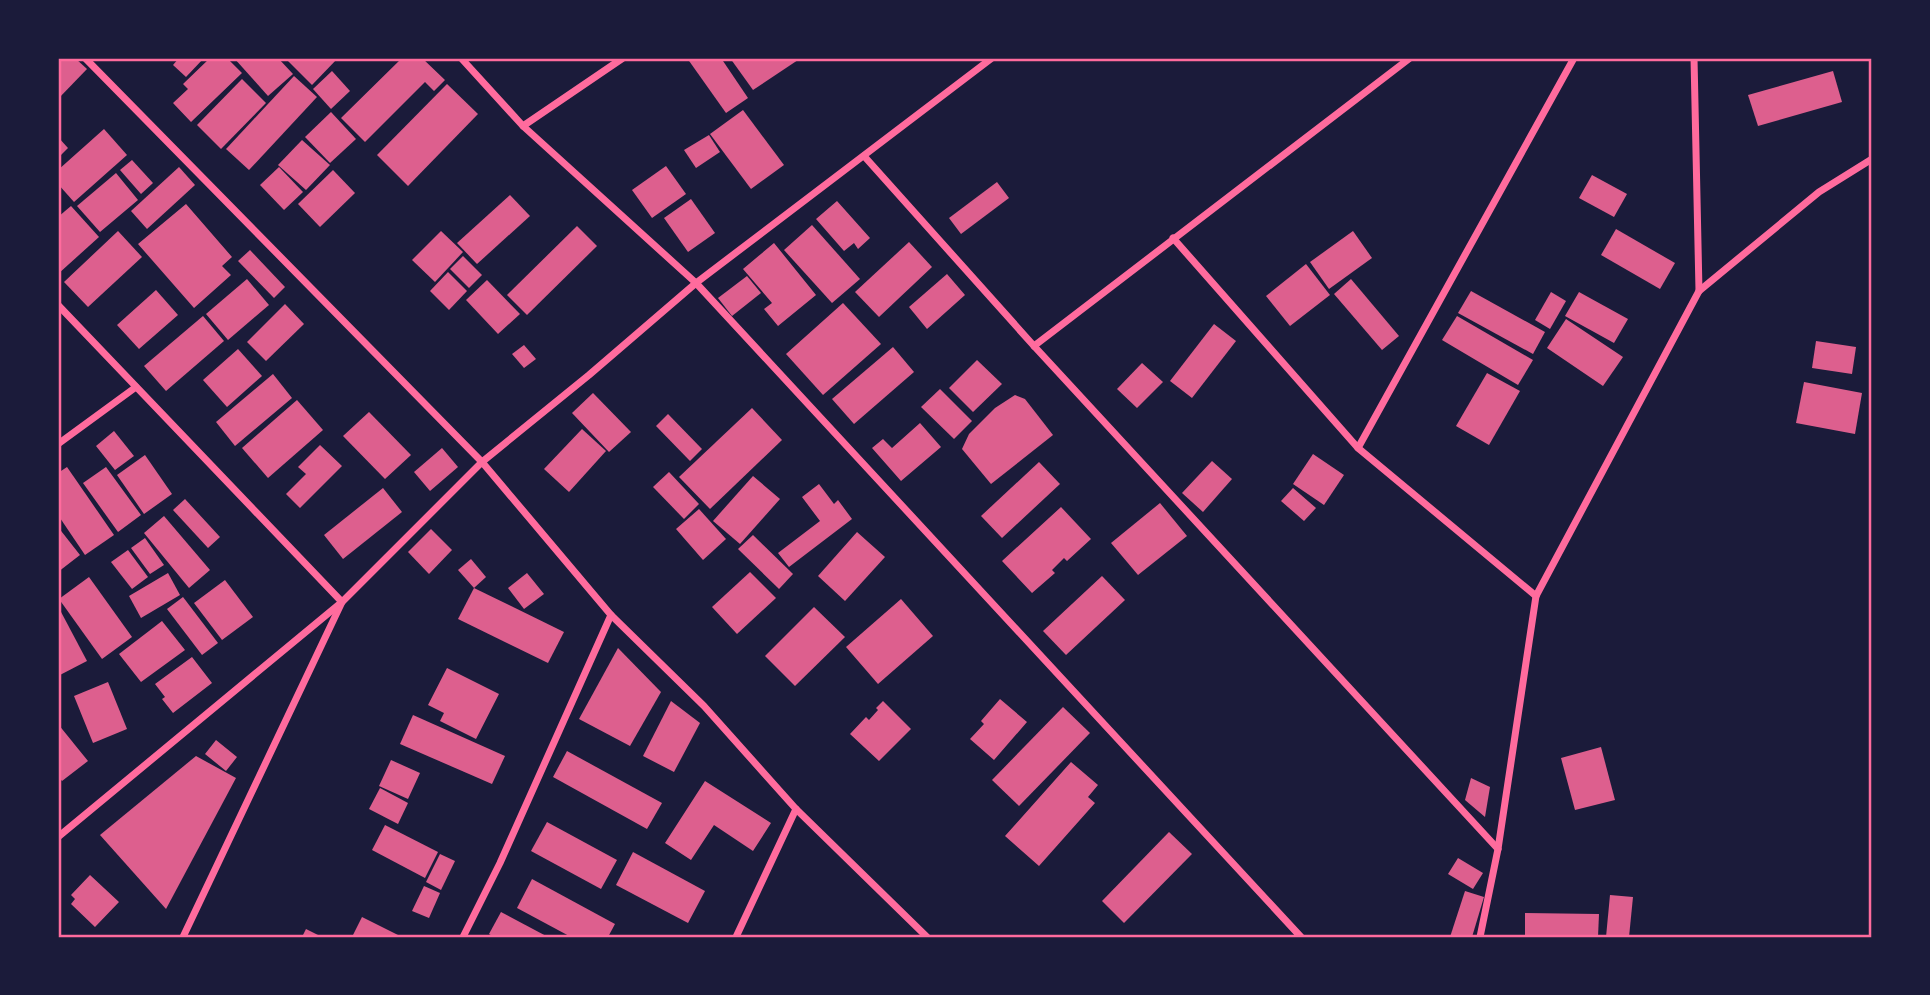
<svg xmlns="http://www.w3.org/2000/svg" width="1930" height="995" font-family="Inter,sans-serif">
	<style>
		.building { fill: #dd5f8e }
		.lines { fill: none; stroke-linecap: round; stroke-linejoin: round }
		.minor { stroke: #ff6b9d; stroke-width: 7 }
		.neatline { fill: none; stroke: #ff6b9d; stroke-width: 2.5 }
	</style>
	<rect width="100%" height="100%" fill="#1b1b3a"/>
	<g class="building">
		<polygon points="58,58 75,58 87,69 58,99"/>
		<polygon points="179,58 204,58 186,77 173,65"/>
		<polygon points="210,58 227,58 242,73 191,122 173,103 188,89 183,84"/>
		<polygon points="234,58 278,58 293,74 268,96"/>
		<polygon points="285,58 338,58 312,85"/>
		<polygon points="402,58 422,58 445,80 434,91 425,82 365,142 341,118"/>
		<polygon points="687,58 721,58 748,98 726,113"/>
		<polygon points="730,58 801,58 753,90"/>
		<polygon points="332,71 350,91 331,109 313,89"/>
		<polygon points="1833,71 1842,102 1758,126 1748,95"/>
		<polygon points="294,76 317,97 249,170 226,149"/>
		<polygon points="242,79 266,103 221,149 197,125"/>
		<polygon points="447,84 478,114 408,186 377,155"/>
		<polygon points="743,110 784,165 751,189 710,134"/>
		<polygon points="331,112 356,139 330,163 305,137"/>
		<polygon points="104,129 127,155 74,202 58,184 58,170"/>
		<polygon points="709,135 720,152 696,168 684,150"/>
		<polygon points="58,137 68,148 58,158"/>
		<polygon points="302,140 330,165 306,190 278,165"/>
		<polygon points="132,160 153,183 141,194 120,170"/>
		<polygon points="666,166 686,194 652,218 632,190"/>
		<polygon points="179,167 195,185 147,229 131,211"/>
		<polygon points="279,167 303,192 284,210 260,185"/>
		<polygon points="333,170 355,193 320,227 298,204"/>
		<polygon points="116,173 138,200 100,232 77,206"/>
		<polygon points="1592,175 1627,194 1614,217 1579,198"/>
		<polygon points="997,182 1009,198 961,234 949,218"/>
		<polygon points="510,195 530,216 477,264 457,243"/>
		<polygon points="691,199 715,233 688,252 664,218"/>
		<polygon points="837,201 870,238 858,249 854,243 844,251 816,219"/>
		<polygon points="186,204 232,257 222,266 231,275 194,308 138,244"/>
		<polygon points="71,206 99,237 58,274 58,217"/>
		<polygon points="812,225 860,279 832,303 784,250"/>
		<polygon points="577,226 597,246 527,315 507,295"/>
		<polygon points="1616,229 1675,263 1660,289 1601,255"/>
		<polygon points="118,231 142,257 88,307 64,282"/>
		<polygon points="441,231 463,252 435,282 412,260"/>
		<polygon points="1353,231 1372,258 1329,289 1310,262"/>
		<polygon points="909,242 932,267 879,317 855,292"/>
		<polygon points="774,243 816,295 778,326 764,309 772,303 743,269"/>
		<polygon points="250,250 285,287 274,298 238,261"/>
		<polygon points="463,256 482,275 469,288 450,269"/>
		<polygon points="1306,264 1330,295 1290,326 1266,296"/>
		<polygon points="448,272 467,291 449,310 430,291"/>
		<polygon points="947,274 965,295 927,329 909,307"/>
		<polygon points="747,276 761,293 732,316 718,298"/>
		<polygon points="247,279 269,305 228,340 206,314"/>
		<polygon points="1351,279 1399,336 1382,350 1334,294"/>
		<polygon points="487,280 520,314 498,334 466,300"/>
		<polygon points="156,290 178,315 139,349 117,325"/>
		<polygon points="1471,291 1545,332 1533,354 1458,313"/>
		<polygon points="1551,292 1566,301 1550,329 1535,320"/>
		<polygon points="1579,292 1628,319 1614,343 1565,316"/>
		<polygon points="843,303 881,344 823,395 786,354"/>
		<polygon points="285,304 304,324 266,361 247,342"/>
		<polygon points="203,316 224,341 166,391 144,366"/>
		<polygon points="1457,316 1533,360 1518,385 1442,340"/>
		<polygon points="1566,319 1623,357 1603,386 1547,348"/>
		<polygon points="1214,324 1236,341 1192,398 1170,381"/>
		<polygon points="1816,341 1856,347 1852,374 1812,368"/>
		<polygon points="524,345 536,359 524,368 512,354"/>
		<polygon points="893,347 914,372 854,424 832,399"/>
		<polygon points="238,349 262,376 227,407 203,380"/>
		<polygon points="977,360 1002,384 973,412 949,388"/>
		<polygon points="1142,363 1163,382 1137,408 1117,389"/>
		<polygon points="1487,373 1520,391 1489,445 1456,426"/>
		<polygon points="273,374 292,398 235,446 216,422"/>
		<polygon points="1804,382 1862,393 1855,434 1796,423"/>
		<polygon points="940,389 972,421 954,439 921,407"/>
		<polygon points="593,393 631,432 609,452 572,413"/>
		<polygon points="1015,395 1025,399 1053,435 991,484 962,449 969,434 995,408"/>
		<polygon points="297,400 323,430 268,478 242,448"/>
		<polygon points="752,408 782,440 710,509 679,477"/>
		<polygon points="369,412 411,455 385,479 343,436"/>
		<polygon points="668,414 702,449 690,461 656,426"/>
		<polygon points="920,423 941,447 901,481 872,448 883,439 892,448"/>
		<polygon points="582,429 606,451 569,492 544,469"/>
		<polygon points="114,431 134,456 115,470 96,446"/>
		<polygon points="320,445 342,466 300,508 286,494 306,474 298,467"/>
		<polygon points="442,448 458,467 430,491 414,472"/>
		<polygon points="1313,454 1344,475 1324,505 1293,484"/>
		<polygon points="145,455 172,494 144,514 117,475"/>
		<polygon points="1212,461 1232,479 1203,512 1182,493"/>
		<polygon points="1039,462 1060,484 1002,538 981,516"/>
		<polygon points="67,467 114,535 85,555 58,515 58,473"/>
		<polygon points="106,467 141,515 118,532 83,483"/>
		<polygon points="669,472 699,504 684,519 653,487"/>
		<polygon points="753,476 780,499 740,544 713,521"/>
		<polygon points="819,484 834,504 838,500 852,519 789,567 778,553 820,521 802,497"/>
		<polygon points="383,488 402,512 343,559 324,535"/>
		<polygon points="1293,488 1316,508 1304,521 1281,501"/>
		<polygon points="185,499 220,537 208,548 173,510"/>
		<polygon points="1160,503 1187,536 1138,575 1111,543"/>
		<polygon points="1061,507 1091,539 1067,561 1064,558 1052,570 1055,573 1032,593 1002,561"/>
		<polygon points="699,509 726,539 703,560 676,529"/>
		<polygon points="164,516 210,570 189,588 144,533"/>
		<polygon points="58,527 80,555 58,572"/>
		<polygon points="431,529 452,550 429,574 408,552"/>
		<polygon points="857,532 885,557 845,601 818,576"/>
		<polygon points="753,535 793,574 779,589 738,549"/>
		<polygon points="145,538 164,565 150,574 131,548"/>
		<polygon points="128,550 148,577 132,589 111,562"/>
		<polygon points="471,559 486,577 474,588 458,570"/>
		<polygon points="750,572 776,598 737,634 712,607"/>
		<polygon points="168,573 180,595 141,618 129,596"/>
		<polygon points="527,573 544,594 524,609 508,588"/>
		<polygon points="1102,576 1125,600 1066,655 1043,631"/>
		<polygon points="89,577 132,637 102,659 59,599"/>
		<polygon points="225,580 253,617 222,640 194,603"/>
		<polygon points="474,588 564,632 548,663 458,619"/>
		<polygon points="183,597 218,643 202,655 167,609"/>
		<polygon points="901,599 933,636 878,684 846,647"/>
		<polygon points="814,607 845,637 795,686 765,656"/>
		<polygon points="60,610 87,661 58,676 58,612"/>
		<polygon points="162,621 185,650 141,682 119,654"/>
		<polygon points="618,648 661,692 630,746 579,719"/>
		<polygon points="192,657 212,683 173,713 162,699 165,697 155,684"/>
		<polygon points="447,668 499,694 476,739 440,721 444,713 428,705"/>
		<polygon points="108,682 127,729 93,743 74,696"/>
		<polygon points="1000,699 1027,722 994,760 970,739 984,724 981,721"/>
		<polygon points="671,701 700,723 674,772 643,756"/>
		<polygon points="883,701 911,729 879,761 850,734 866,717 869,720 878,710 876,708"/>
		<polygon points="1063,707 1090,733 1019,806 992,780"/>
		<polygon points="413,715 505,756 492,784 400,744"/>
		<polygon points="58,724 88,761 62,781 58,776"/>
		<polygon points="216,740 237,757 226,771 205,754"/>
		<polygon points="1601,747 1615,800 1575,810 1561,758"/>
		<polygon points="567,751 662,803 647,829 553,777"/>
		<polygon points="196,756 236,778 166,909 100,835"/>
		<polygon points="391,760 420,773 408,799 379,786"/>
		<polygon points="1071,762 1098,785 1088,797 1095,803 1039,866 1005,836"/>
		<polygon points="1471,778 1490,787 1485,817 1465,800"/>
		<polygon points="705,781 771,823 753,851 714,825 691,860 665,843"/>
		<polygon points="380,788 408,803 398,824 369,809"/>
		<polygon points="547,822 617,860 601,889 531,851"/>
		<polygon points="385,825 438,852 425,878 372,850"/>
		<polygon points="1169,832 1192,854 1124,923 1102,901"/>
		<polygon points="633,852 705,891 688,923 616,885"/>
		<polygon points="440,854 455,861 441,890 426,882"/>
		<polygon points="1458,858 1483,873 1473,889 1448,874"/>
		<polygon points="90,875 119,902 95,927 71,904 75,899 71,895"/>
		<polygon points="532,879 615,924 608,937 571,937 517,908"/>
		<polygon points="424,886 440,893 429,918 412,911"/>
		<polygon points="1465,891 1484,897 1472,937 1450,937"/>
		<polygon points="1610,895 1633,897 1629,937 1606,937"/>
		<polygon points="501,912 548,937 494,937 489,934"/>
		<polygon points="1525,913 1599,914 1598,937 1525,937"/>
		<polygon points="362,917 402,937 352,937"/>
		<polygon points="306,929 322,937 302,937"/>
	</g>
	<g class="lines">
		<g class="minor">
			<polyline points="85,58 482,462 611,615 704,706 796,809 927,937"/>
			<polyline points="461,58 523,126 696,283 1301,937"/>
			<polyline points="1694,58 1699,291"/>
			<polyline points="523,126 623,58"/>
			<polyline points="864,156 1034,346 1498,849"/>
			<polyline points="1173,238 1358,448 1536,596"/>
			<polyline points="58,305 342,602 183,937"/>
			<polyline points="1034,346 1410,58"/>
			<polyline points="58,444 136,387"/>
			<polyline points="1358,448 1574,58"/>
			<polyline points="58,837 342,602 482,462 589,375 696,283 992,58"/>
			<polyline points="463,937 500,863 611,615"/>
			<polyline points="736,937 796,809"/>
			<polyline points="1480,937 1498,849 1536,596 1699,291 1819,192 1872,159"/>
		</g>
	</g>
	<rect width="1930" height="995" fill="none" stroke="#1b1b3a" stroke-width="119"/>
	<rect x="60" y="60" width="1810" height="876" class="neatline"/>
</svg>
